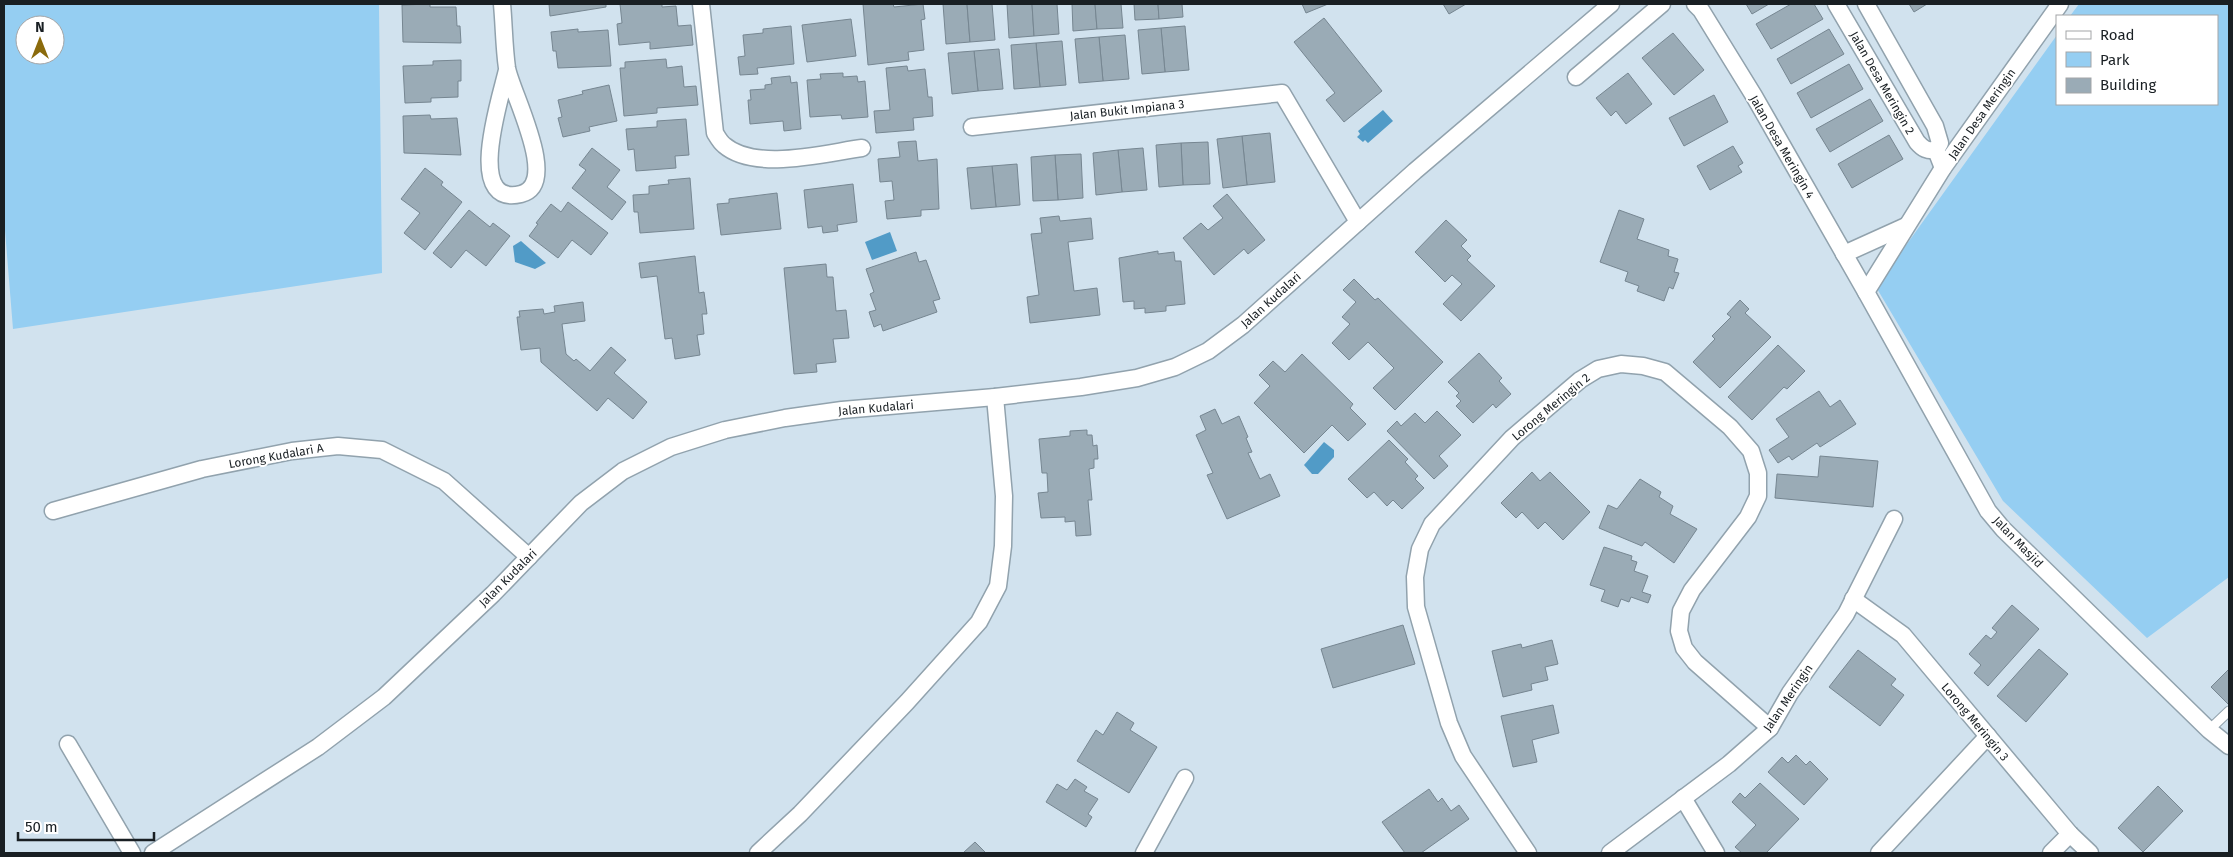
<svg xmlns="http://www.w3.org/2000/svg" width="2233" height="857" font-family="'Fira Sans',sans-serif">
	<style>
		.green { fill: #95cef2; fill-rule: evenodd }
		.water { fill: #519bc7 }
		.building { fill: #9aabb6; stroke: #768691 }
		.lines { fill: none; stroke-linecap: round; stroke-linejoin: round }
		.service-casing { stroke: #91a2ad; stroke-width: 11 }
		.minor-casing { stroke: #91a2ad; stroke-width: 19 }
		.service { stroke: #fff; stroke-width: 9 }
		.minor { stroke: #fff; stroke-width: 16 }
		.labels { text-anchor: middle; stroke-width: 4; stroke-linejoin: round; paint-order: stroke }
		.street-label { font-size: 12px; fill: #191f23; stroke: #fff }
	</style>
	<rect width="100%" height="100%" fill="#d1e2ee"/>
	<g class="green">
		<path d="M4 4H379L382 273 13 329 4 218ZM25 25H55V55H25Z"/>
		<polygon points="2079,4 2229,4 2229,577 2147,638 2003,501 1876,287 2057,35 2057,104 2217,104 2217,16 2070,16"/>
	</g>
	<g class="water">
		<polygon points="1383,110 1393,121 1368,143 1365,140 1363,142 1357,137 1360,134 1358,131"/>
		<polygon points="890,232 897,251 872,260 865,242"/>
		<polygon points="521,241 546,263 535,269 515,262 513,246"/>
		<polygon points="1324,442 1334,450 1334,457 1318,474 1312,474 1304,465"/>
	</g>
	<g class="building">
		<polygon points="430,4 430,7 456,7 457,26 460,26 461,43 403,42 402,5"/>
		<polygon points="549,4 606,4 606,7 550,16"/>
		<polygon points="620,4 662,4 662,7 676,6 678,26 691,25 693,45 650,49 650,42 619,45 617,24 622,23"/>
		<polygon points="863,4 893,4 894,7 923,4 925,19 921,20 924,50 908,52 909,60 868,65"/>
		<polygon points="943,4 967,4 970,42 946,44"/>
		<polygon points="967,4 992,4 995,40 970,42"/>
		<polygon points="1007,4 1032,4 1034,36 1009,38"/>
		<polygon points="1032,4 1057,4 1059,34 1034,36"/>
		<polygon points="1072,4 1095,4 1097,29 1073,31"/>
		<polygon points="1095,4 1121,4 1123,28 1097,29"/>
		<polygon points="1134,4 1158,4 1159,19 1135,20"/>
		<polygon points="1158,4 1182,4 1183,17 1159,19"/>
		<polygon points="1302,4 1328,4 1306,13"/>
		<polygon points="1443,4 1466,4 1449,14"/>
		<polygon points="1746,4 1769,4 1752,14"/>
		<polygon points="1791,4 1814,4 1823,19 1771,49 1756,24"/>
		<polygon points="1909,4 1927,4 1914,12"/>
		<polygon points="1324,18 1382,91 1344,122 1326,100 1335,93 1294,42"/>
		<polygon points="851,19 856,56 807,62 802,25"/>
		<polygon points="791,26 794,64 757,68 758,74 740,75 738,57 745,56 743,35 763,33 763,29"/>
		<polygon points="1185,26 1189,70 1165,72 1161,28"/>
		<polygon points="1161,28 1165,72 1142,74 1138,30"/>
		<polygon points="578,29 578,32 608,30 611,66 558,68 556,51 553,51 551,32"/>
		<polygon points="1829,29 1844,54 1791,84 1777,59"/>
		<polygon points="1673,33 1704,70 1674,95 1642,58"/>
		<polygon points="1125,35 1129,79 1103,81 1099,37"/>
		<polygon points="1099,37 1103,81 1079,83 1075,39"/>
		<polygon points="1062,41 1066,85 1040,87 1036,43"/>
		<polygon points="1036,43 1040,87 1014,89 1011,45"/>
		<polygon points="999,49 1003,89 978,91 974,51"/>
		<polygon points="974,51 978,91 952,94 948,53"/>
		<polygon points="666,59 667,68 682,66 684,87 696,86 698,105 657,108 657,113 624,116 620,68 625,68 625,62"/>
		<polygon points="461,60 461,81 458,81 458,97 431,98 431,102 405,103 403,66 433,65 433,61"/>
		<polygon points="1849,64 1863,89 1811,118 1797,93"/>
		<polygon points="907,66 908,71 925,69 928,97 932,97 933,116 913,118 914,130 876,133 874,111 890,110 886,68"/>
		<polygon points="843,73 843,77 857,76 858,82 865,81 868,117 842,119 841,115 810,117 807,80 821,79 820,74"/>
		<polygon points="1628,73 1652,104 1626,124 1616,111 1611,116 1596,98"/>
		<polygon points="790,76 791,83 797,82 801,129 784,131 783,121 750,124 748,100 751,100 750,90 765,89 765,85 772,84 771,78"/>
		<polygon points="609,85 617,121 589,127 590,131 563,137 558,118 562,117 558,100 583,94 582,91"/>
		<polygon points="1714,95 1728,122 1684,146 1669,118"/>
		<polygon points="1870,99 1883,121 1830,152 1816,129"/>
		<polygon points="430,115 431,119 457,118 461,155 404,153 403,116"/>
		<polygon points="686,119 689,155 675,156 676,168 636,171 634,149 628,150 626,129 657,127 657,121"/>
		<polygon points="1270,133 1275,182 1247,185 1242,136"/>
		<polygon points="1889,135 1903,159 1852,188 1838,164"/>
		<polygon points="1242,136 1247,185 1223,188 1217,139"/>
		<polygon points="916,141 918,161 937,159 939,209 921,210 921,216 887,219 885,201 894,200 892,181 880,182 878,159 900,157 898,142"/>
		<polygon points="1208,142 1210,184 1183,185 1181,143"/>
		<polygon points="1181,143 1183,185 1159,187 1156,145"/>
		<polygon points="1733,146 1743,163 1738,166 1742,172 1710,190 1697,166"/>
		<polygon points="592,148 620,170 607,187 626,202 612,220 572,188 586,170 579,165"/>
		<polygon points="1143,148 1147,190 1122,192 1118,150"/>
		<polygon points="1118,150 1122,192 1096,195 1093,153"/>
		<polygon points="1081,154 1083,198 1058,200 1055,155"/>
		<polygon points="1055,155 1058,200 1033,201 1031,157"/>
		<polygon points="1017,164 1020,205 996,207 992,166"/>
		<polygon points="992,166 996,207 971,209 967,168"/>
		<polygon points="425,168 443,182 441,185 462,202 425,250 404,233 420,213 401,199"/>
		<polygon points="690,178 694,229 640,233 638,212 634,212 633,195 649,194 649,186 669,184 668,180"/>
		<polygon points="853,184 857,222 837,225 838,231 823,233 822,226 808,228 804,190"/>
		<polygon points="777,193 781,229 721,235 717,204 729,203 729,199"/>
		<polygon points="1227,194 1265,240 1248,254 1244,249 1214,275 1183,238 1201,223 1208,230 1223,218 1213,206"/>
		<polygon points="568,202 608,233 591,255 572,240 558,258 529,236 538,224 536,223 551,204 561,212"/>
		<polygon points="469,210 490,227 493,223 510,236 486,266 466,250 451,268 433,253"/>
		<polygon points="1619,210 1644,219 1637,239 1669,250 1668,256 1678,259 1674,272 1679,273 1673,289 1669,287 1664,301 1637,291 1639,286 1625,281 1628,272 1600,262"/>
		<polygon points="1059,216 1060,221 1091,218 1093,239 1068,242 1074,291 1097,288 1100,315 1030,323 1027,297 1039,295 1031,234 1042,233 1040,218"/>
		<polygon points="1446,220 1467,240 1461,246 1471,256 1467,260 1495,286 1461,321 1443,304 1462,284 1452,275 1445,282 1415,252"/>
		<polygon points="1158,251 1158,254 1174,252 1175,261 1181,261 1185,304 1166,306 1166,311 1145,313 1145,308 1134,309 1134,301 1123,302 1119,258"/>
		<polygon points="916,252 919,262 926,260 940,299 933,301 937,312 883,331 881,324 874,327 869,312 876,310 870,294 874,292 866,269"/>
		<polygon points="695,256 699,293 704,292 707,314 702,314 704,334 697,335 700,355 675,359 672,338 665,339 657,276 641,278 639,263"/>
		<polygon points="826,264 827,277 833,277 836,311 846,310 849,338 833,339 836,362 816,364 817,372 794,374 784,268"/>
		<polygon points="1354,279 1375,300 1378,298 1443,362 1395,410 1373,388 1394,368 1368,342 1349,360 1332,343 1350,324 1342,317 1356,302 1343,290"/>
		<polygon points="1740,300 1749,309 1745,313 1771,337 1720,388 1693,362 1715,339 1712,336 1731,317 1727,314"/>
		<polygon points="583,302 585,321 562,324 566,354 574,361 576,359 590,371 611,347 626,360 614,373 647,402 633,419 608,398 597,411 541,362 540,348 521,350 517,317 520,317 519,311 543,309 544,314 555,312 554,306"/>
		<polygon points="1778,345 1805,371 1787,389 1784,387 1752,420 1728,397"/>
		<polygon points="1479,353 1502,378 1499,381 1511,394 1496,408 1493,404 1473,423 1456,406 1461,401 1456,396 1459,393 1448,382"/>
		<polygon points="1302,354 1353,404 1350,408 1366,424 1348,441 1332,425 1304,453 1254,403 1270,386 1259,375 1273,361 1285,372"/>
		<polygon points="1819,391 1830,407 1840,400 1856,424 1820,447 1817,443 1792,460 1789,456 1778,463 1769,450 1789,437 1776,419"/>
		<polygon points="1215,409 1222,424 1239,416 1248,437 1246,438 1252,452 1248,453 1260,479 1270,474 1280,496 1227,519 1207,475 1213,473 1196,435 1206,430 1200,416"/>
		<polygon points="1437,411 1461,435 1439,456 1448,466 1434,479 1387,431 1397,421 1401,426 1415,413 1425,423"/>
		<polygon points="1087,430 1087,435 1092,435 1093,446 1097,445 1098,459 1094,459 1094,468 1089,469 1092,500 1088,500 1091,535 1076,536 1075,521 1065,522 1065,517 1041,518 1038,493 1048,492 1047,473 1042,473 1039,439 1070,436 1070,431"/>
		<polygon points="1389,440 1408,459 1405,462 1418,476 1415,479 1424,488 1402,509 1393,500 1387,506 1374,492 1367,498 1348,479"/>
		<polygon points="1820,456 1878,461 1873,507 1775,498 1777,474 1818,477"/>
		<polygon points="1532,472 1540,481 1550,472 1590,512 1563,540 1545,522 1538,529 1522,512 1516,518 1501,503"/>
		<polygon points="1640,479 1661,492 1659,497 1673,506 1670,514 1697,529 1674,563 1645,542 1642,546 1599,528 1608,505 1617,509"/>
		<polygon points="1604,547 1632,556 1631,560 1637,562 1634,571 1648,576 1642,592 1651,595 1648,603 1631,597 1629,602 1621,599 1618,607 1601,601 1605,590 1590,585"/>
		<polygon points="2012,605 2039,629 1988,686 1974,673 1981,665 1969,654 1986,635 1991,639 1997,632 1992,628"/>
		<polygon points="1403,625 1415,664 1333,688 1321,649"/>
		<polygon points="1552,640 1558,664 1545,667 1548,680 1531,684 1532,690 1503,697 1492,651 1521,644 1522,648"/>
		<polygon points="2039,649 2068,674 2026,722 1997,696"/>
		<polygon points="1858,650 1896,679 1891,685 1904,695 1880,726 1829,687"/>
		<polygon points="2229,669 2229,703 2228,704 2211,687"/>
		<polygon points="1553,705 1559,733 1532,740 1537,762 1513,767 1501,716"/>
		<polygon points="1117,712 1134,723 1130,730 1157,747 1129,793 1077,761 1096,730 1103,735"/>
		<polygon points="1796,755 1806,765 1810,761 1828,779 1804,805 1768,772 1782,757 1788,763"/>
		<polygon points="1075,779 1087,787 1084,791 1098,799 1088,814 1092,817 1086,827 1046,802 1057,784 1067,790"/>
		<polygon points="1760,783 1799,819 1766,853 1742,853 1735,847 1756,825 1732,802 1740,793 1745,798"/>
		<polygon points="2158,786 2183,811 2143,852 2118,828"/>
		<polygon points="1429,789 1438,802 1442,798 1451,811 1459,805 1469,819 1421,853 1405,853 1382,822"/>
		<polygon points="975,842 986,853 963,853"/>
	</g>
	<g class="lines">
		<defs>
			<polyline id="service" points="2209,730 2229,711"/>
			<g id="minor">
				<path d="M502 4C504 25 504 47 507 68 511 92 561 184 521 194 463 208 502 94 507 70"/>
				<path d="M701 4 715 133C717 136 720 142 724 145 755 172 825 153 862 148"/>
				<polyline points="1695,4 1701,10 1754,96 1866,292 1988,511 2003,529 2209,730 2229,746"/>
				<path d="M1836 4 1917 142C1923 149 1927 151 1936 150"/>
				<polyline points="1866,4 1935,126 1940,143 1936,150 1943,168"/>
				<polyline points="1576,77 1662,4"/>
				<polyline points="972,127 1282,93 1358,222"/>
				<polyline points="1844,254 1906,226"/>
				<polyline points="1866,292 1943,168 2060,4"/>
				<polyline points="53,511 202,469 292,451 338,446 382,450 444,481 529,557"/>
				<polyline points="1853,599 1903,635 2070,834 2090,853"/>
				<polyline points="68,744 132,853"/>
				<polyline points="1683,798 1716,853"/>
				<polyline points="153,853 318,747 384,697 493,594 581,503 623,471 671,447 725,430 785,418 842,410 995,397 1081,387 1137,378 1175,367 1208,351 1243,325 1415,171 1611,4"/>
				<polyline points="758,853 800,814 907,702 979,622 998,586 1003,546 1004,496 995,397"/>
				<polyline points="1144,853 1185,778"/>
				<polyline points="1528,853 1463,756 1449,723 1416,607 1415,577 1420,549 1432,524 1512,438 1580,380 1598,369 1621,364 1643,366 1665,372 1730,427 1751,451 1758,473 1758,496 1748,517 1692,590 1681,611 1679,631 1684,648 1695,662 1770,728"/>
				<polyline points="1610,853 1729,764 1770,728 1790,693 1846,614 1894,519"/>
				<polyline points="1879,853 1988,736"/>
				<polyline points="2051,853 2070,834"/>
			</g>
		</defs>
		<use href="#service" class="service-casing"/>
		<use href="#minor" class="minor-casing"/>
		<use href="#service" class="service"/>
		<use href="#minor" class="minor"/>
	</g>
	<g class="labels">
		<g class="street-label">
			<text transform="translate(1882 83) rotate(60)" y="4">Jalan Desa Meringin 2</text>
			<text transform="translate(1127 110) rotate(-6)" y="4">Jalan Bukit Impiana 3</text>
			<text transform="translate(1982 114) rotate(-55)" y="4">Jalan Desa Meringin</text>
			<text transform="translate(1782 147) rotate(60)" y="4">Jalan Desa Meringin 4</text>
			<text transform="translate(1271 300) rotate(-42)" y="4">Jalan Kudalari</text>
			<text transform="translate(1551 407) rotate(-40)" y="4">Lorong Meringin 2</text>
			<text transform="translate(876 408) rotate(-5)" y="4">Jalan Kudalari</text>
			<text transform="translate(276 456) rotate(-10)" y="4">Lorong Kudalari A</text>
			<text transform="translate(2018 542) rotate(46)" y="4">Jalan Masjid</text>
			<text transform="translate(508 578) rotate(-45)" y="4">Jalan Kudalari</text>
			<text transform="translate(1788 698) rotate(-56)" y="4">Jalan Meringin</text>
			<text transform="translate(1975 722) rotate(50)" y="4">Lorong Meringin 3</text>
		</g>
	</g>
	<rect width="2233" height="857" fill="none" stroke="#191f23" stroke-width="10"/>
	<rect x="2056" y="15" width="162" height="90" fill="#ffffff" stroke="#a3a5a7"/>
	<rect x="2066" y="31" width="25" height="8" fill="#ffffff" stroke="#a3a5a7"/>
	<text x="2100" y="40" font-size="15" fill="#191f23">Road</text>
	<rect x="2066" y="52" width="25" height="15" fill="#95cef2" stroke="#a3a5a7"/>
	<text x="2100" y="65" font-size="15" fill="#191f23">Park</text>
	<rect x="2066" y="78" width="25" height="15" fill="#9aabb6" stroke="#a3a5a7"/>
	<text x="2100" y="90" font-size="15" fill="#191f23">Building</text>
	<g transform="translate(40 40)"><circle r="24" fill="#ffffff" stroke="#a3a5a7"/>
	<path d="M0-4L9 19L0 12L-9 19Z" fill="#8b6b0c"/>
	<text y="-8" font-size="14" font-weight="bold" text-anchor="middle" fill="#191f23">N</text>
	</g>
	<path d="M18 832v8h136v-8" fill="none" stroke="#191f23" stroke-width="2.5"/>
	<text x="25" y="832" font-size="15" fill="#191f23" stroke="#ffffff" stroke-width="4" paint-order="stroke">50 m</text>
</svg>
